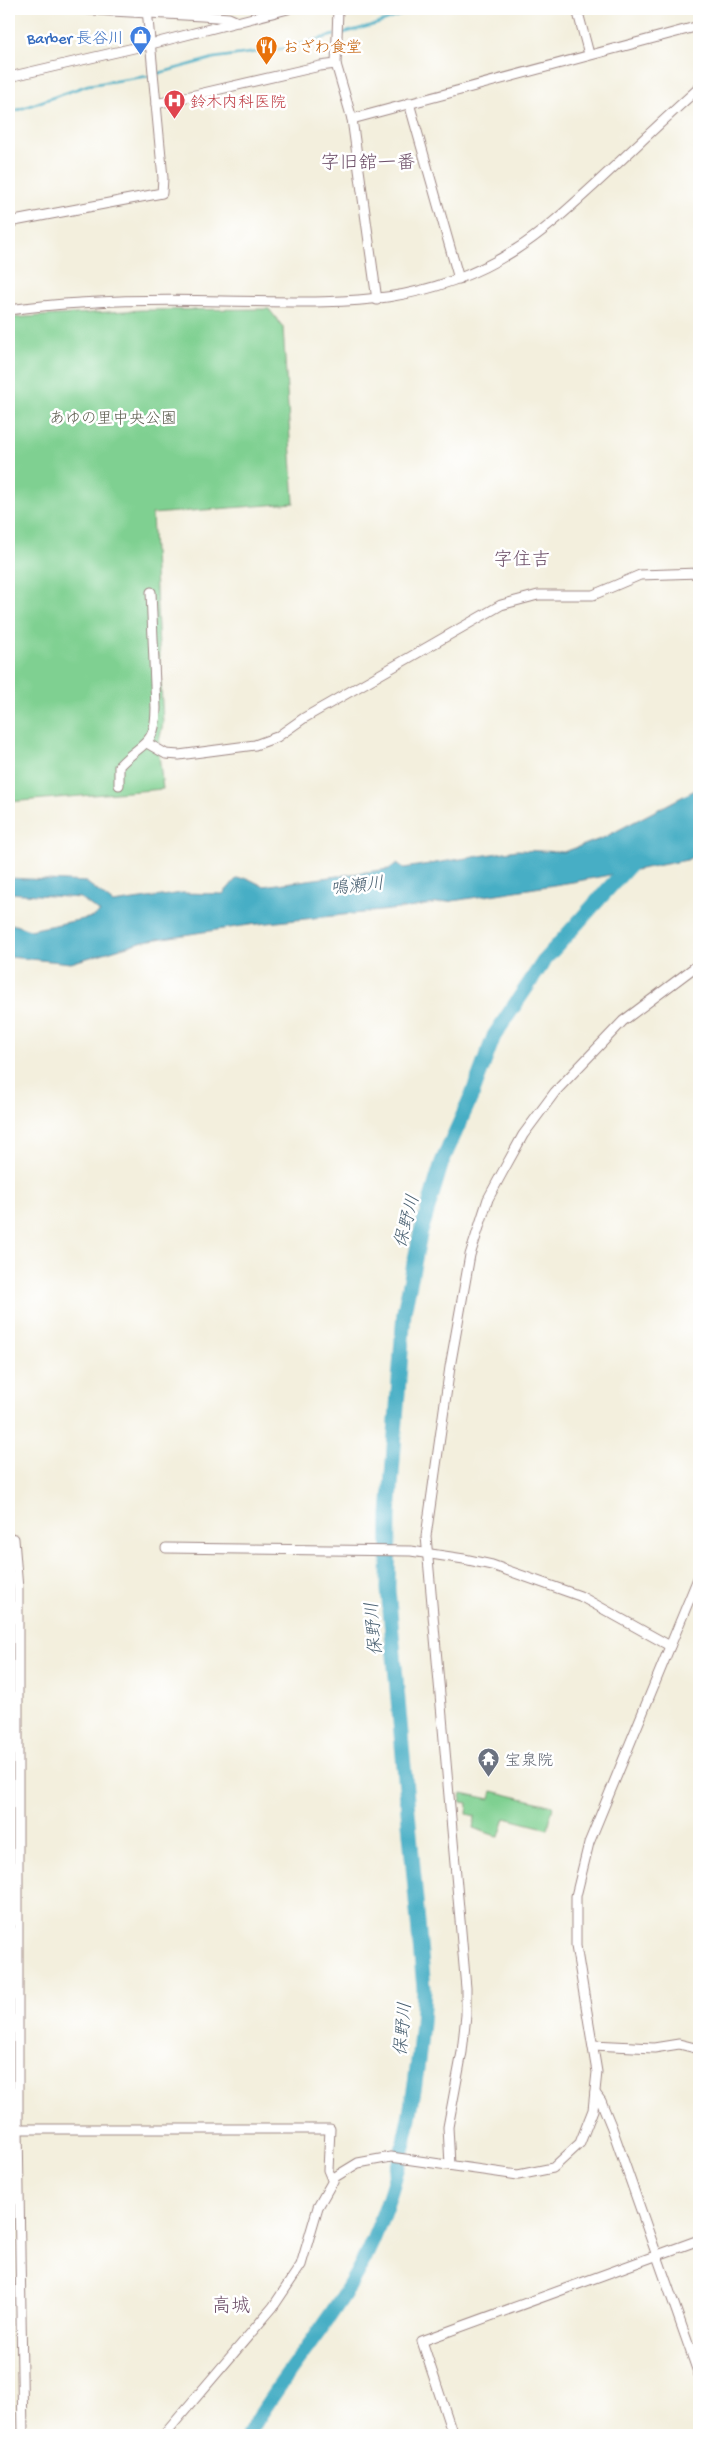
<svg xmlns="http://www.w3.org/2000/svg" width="708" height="2444" font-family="'Gochi Hand','Klee One',sans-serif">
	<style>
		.green { fill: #7fd091; stroke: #64785e }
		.water { fill: #46aec5; stroke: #486678 }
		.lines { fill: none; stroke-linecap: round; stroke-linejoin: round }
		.stream { stroke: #46aec5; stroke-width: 2.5 }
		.river { stroke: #46aec5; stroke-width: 15 }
		.minor-casing { stroke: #9e8784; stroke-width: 11 }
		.minor { stroke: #fff; stroke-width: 9 }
		.labels { text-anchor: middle; stroke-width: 5; stroke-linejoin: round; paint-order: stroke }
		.shop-label { font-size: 16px; fill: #366cbe; stroke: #fff; text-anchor: end }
		.food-label { font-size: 16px; fill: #c56008; stroke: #fff; text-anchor: start }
		.health-label { font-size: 16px; fill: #be3a42; stroke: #fff; text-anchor: start }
		.park-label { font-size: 16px; fill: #5d5d4f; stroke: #fff }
		.worship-label { font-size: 16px; fill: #5b616d; stroke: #fff; text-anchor: start }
		.water-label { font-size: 18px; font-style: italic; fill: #485f70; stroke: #fff }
		.quarter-label { font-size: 19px; fill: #6d4f68; stroke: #fff }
	</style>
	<rect width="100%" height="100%" fill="#fff"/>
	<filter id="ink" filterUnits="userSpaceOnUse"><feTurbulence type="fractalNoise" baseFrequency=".02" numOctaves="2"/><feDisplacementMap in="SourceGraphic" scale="10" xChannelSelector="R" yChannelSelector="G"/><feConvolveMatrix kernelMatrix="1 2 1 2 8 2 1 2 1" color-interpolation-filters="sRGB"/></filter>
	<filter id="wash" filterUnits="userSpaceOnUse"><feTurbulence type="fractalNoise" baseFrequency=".0096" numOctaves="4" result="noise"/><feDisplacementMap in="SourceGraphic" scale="20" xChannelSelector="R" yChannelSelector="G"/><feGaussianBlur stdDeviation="1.12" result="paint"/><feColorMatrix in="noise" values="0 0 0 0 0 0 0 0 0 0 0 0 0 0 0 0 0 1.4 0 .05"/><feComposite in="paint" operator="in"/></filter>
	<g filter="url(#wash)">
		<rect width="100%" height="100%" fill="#f3efdd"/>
		<g class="green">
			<polygon points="269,309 283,327 294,503 152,514 163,723 158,746 163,789 9,802 9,318 142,310"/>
			<polygon points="492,1791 553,1806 548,1829 505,1818 499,1837 473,1828 475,1816 467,1814 468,1803 460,1802 462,1793 490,1799"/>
		</g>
		<polygon class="water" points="699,788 699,853 687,860 573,882 408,908 249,925 144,941 71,963 9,957 9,923 30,930 93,917 100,912 80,898 9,893 9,878 86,882 113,903 182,893 223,894 236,879 247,878 263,886 389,869 397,863 404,868 517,850 564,852 603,838"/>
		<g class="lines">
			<g class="stream">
				<polyline points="340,34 377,24 417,9"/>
				<polyline points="9,113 88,85 149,76 214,58 287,48 334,35"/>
			</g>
			<path class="river" d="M248 2435C277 2383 317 2339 348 2288 399 2207 420 2084 424 1989L388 1589 389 1515 404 1312 420 1235 442 1162 472 1095 494 1036 546 958 637 857"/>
		</g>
	</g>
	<g filter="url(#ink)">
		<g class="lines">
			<defs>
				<g id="minor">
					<polyline points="76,9 202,16 229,18 238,22"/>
					<polyline points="338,9 336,64 352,119 377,300"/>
					<polyline points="577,9 589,54"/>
					<polyline points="9,77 151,44 288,9"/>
					<polyline points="409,103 459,279"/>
					<polyline points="156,104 320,66 336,64"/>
					<polyline points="352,119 699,26"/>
					<polyline points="9,222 162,193 163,178 147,9"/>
					<path d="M9 310C80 300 151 299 223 301 331 302 419 311 515 250 542 233 566 211 590 189 626 156 662 121 699 88"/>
					<polyline points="147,743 166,754 179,755 255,745 277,737 304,718 501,605 538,595 593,595 640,575 699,573"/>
					<path d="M119 785V766C141 742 156 747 156 708L151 592"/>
					<polyline points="9,1538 14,1539 18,1589 18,2129 23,2435"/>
					<polyline points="166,1548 411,1551 464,1559 492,1565 580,1596 670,1646"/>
					<polyline points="593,2045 654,2048 679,2044 699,2049"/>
					<polyline points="595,2093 601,2101 612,2128 699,2375"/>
					<polyline points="9,2129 330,2129 328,2170 333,2182"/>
					<polyline points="450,2165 448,2127 462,2052 466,2015 466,1988 426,1536 450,1367 470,1255 488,1199 502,1173 523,1135 555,1092 623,1021 699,964"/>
					<polyline points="164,2435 273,2307 301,2265 318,2207 335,2177 358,2163 391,2157 518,2175 553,2168 580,2143 593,2110 597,2072 576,1946 576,1896 589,1843 699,1576"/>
					<polyline points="453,2435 422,2341 699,2240"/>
				</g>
			</defs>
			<use href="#minor" class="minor-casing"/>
			<use href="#minor" class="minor"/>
		</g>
	</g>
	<defs>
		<symbol id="shop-pin" viewBox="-11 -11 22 30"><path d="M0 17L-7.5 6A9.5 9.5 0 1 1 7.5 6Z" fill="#3f7fe0" stroke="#fff"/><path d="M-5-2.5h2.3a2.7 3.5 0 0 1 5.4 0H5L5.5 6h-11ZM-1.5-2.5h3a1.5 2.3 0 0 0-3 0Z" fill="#fff"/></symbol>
		<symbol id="restaurant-pin" viewBox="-11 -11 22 30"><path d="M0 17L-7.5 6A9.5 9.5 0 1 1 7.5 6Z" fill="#e8710a" stroke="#fff"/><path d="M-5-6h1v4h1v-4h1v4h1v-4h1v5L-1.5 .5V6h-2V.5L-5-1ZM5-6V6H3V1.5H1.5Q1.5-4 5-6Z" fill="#fff"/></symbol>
		<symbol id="hospital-pin" viewBox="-11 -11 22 30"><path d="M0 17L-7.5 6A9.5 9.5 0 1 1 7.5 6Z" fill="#e0444e" stroke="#fff"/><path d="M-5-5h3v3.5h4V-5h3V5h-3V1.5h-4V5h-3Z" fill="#fff"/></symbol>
		<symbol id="temple-pin" viewBox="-11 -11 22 30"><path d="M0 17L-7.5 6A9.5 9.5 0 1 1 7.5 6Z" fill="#6b7280" stroke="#fff"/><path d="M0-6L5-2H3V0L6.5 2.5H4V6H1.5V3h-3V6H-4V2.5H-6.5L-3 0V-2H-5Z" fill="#fff"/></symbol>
	</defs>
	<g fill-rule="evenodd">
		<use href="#shop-pin" x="128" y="24" width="25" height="34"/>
		<use href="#restaurant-pin" x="254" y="34" width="25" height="34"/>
		<use href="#hospital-pin" x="162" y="88" width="25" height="34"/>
		<use href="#temple-pin" x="476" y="1746" width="25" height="34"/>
	</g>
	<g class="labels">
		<g class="shop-label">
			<text x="124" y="43">Barber 長谷川</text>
		</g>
		<g class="food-label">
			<text x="283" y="52">おざわ食堂</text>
		</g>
		<g class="health-label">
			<text x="190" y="107">鈴木内科医院</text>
		</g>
		<g class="park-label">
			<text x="113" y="423">あゆの里中央公園</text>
		</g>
		<g class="worship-label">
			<text x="505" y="1765">宝泉院</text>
		</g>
		<g class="water-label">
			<text transform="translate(357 885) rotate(-6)" y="6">鳴瀬川</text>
			<text transform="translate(406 1221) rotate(-75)" y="6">保野川</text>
			<text transform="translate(373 1629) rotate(-95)" y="6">保野川</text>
			<text transform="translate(402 2029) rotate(-85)" y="6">保野川</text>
		</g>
		<g class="quarter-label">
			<text x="368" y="168">字旧舘一番</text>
			<text x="522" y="565">字住吉</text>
			<text x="231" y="2311">高城</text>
		</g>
	</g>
	<rect width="708" height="2444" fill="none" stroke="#fff" stroke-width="30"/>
</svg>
